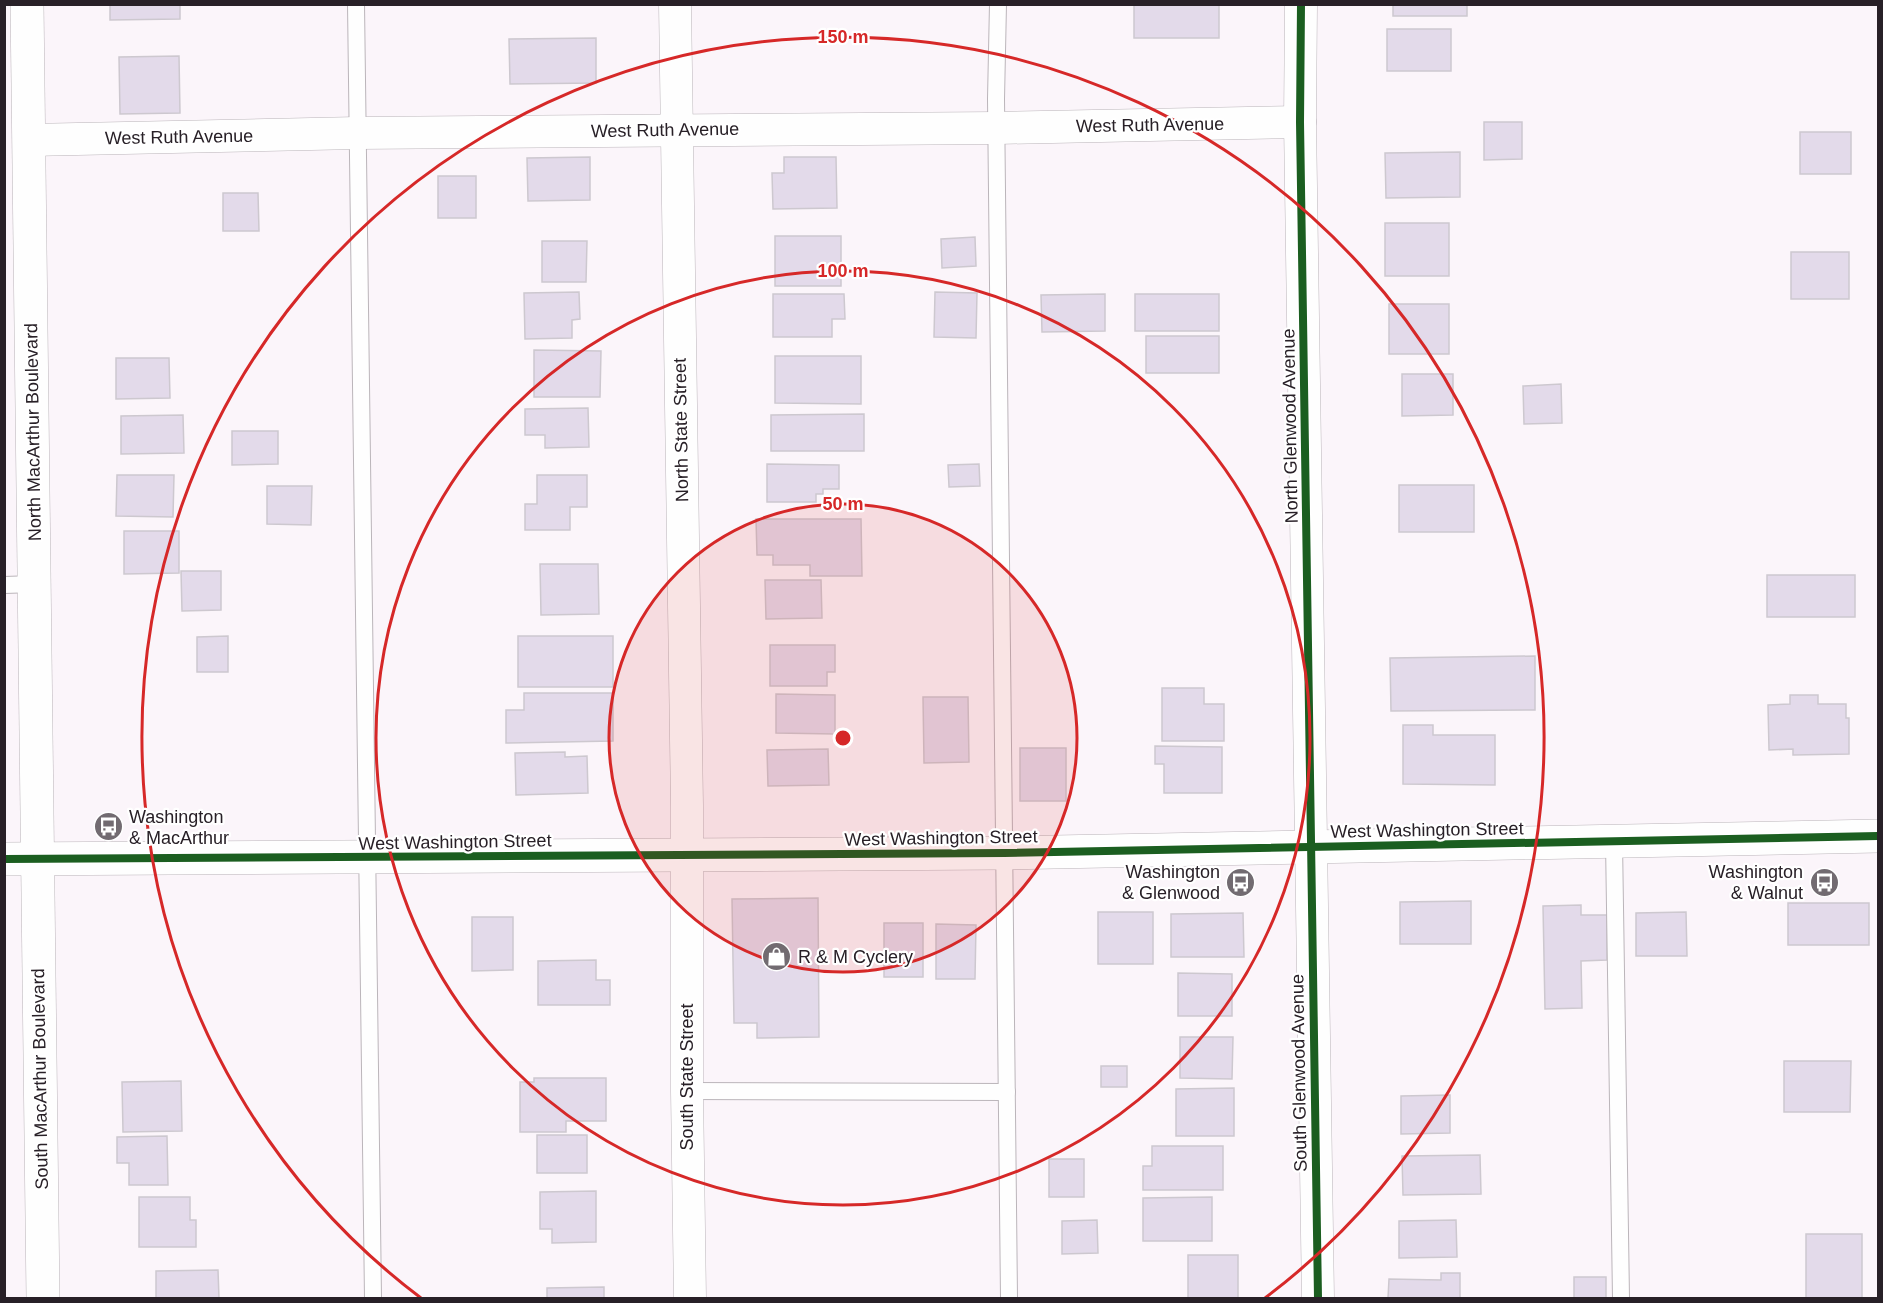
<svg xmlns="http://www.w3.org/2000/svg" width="1883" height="1303" font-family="Arial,sans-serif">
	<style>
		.building { fill: #e3daea; stroke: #cdc8cf; stroke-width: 1.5 }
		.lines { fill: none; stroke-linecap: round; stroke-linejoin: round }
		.service-casing { stroke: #bbb5ba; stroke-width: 18 }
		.minor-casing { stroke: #bbb5ba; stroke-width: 33 }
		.tertiary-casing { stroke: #bbb5ba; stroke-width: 34 }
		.secondary-casing { stroke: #bbb5ba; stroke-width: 34 }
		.service { stroke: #fefefe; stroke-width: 16 }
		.minor { stroke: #fefefe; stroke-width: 32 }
		.tertiary { stroke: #fefefe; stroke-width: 33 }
		.secondary { stroke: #fefefe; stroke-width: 33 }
		.cycleway-casing { stroke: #fff; stroke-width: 11 }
		.cycleway { stroke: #1b5e20; stroke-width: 8 }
		.ring { fill: none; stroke: #d62828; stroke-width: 3 }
		.labels { text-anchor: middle; stroke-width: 4.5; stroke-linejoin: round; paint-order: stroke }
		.street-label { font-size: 18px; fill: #282027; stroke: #fff }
		.poi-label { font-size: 18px; fill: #282027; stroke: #fff; text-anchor: start }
		.centre { fill: #d62828; stroke: #fff; stroke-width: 3 }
		.ring-label { font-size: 18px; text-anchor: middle; font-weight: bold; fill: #d62828; stroke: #fff; stroke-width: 4.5; stroke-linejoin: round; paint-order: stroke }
	</style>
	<rect width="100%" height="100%" fill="#fbf5fa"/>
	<g class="building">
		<polygon points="110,4 180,4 180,19 110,20"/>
		<rect x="1134" y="4" width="85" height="34"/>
		<rect x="1393" y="4" width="74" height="12"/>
		<rect x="1387" y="29" width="64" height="42"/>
		<polygon points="596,38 596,83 510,84 509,39"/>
		<polygon points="179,56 180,113 120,114 119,57"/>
		<polygon points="1484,122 1522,122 1522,159 1484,160"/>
		<rect x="1800" y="132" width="51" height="42"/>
		<polygon points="1460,152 1460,197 1386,198 1385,153"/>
		<polygon points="590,157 590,200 528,201 527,158"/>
		<polygon points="784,157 836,157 837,208 773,209 772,173 784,173"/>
		<rect x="438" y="176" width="38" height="42"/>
		<polygon points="223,193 258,193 259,231 223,231"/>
		<rect x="1385" y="223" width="64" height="53"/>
		<rect x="775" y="236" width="66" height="50"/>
		<polygon points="975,237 976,266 942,268 941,239"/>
		<polygon points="542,241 587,241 586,282 542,282"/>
		<rect x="1791" y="252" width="58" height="47"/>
		<polygon points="579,292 580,319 572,320 572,338 525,339 524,293"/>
		<polygon points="935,292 977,293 976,338 934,337"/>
		<polygon points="773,294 844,294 845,319 832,319 832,337 773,337"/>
		<polygon points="1105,294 1105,331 1042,332 1041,295"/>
		<rect x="1135" y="294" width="84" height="37"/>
		<rect x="1389" y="304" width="60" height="50"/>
		<rect x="1146" y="336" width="73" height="37"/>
		<polygon points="534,350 601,351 600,397 534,397"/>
		<polygon points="775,356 861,356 861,404 775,403"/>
		<polygon points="116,358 169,358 170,398 116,399"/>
		<polygon points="1402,374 1453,374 1453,415 1402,416"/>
		<polygon points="1561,384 1562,423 1524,424 1523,386"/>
		<polygon points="588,408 589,447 545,448 545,435 525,435 525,409"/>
		<polygon points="864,414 864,451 771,451 771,415"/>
		<polygon points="183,415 184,453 121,454 121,416"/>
		<polygon points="232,431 278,431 278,464 232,465"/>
		<polygon points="767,464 839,465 839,489 823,489 823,494 816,494 816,502 767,502"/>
		<polygon points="979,464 980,486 949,487 948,465"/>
		<polygon points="117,475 174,475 173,517 116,516"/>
		<polygon points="537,475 587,475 587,507 570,507 570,530 525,530 525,504 537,504"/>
		<rect x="1399" y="485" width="75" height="47"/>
		<polygon points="267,486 312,486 311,525 267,524"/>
		<polygon points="756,519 861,519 862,576 810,576 810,565 773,565 773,555 757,555"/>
		<polygon points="124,531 179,531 179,573 124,574"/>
		<polygon points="540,564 598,564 599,614 541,615"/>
		<polygon points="181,571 221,571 221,610 182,611"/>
		<rect x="1767" y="575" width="88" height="42"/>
		<polygon points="765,580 821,580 822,618 766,619"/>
		<polygon points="228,636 228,672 197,672 197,637"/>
		<rect x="518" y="636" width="95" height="51"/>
		<polygon points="770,645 835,645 835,672 827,672 827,686 770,686"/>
		<polygon points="1535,656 1535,710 1391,711 1390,658"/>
		<polygon points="1162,688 1204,688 1204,704 1224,704 1224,741 1162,741"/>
		<polygon points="524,693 613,693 613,741 506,743 506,710 524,710"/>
		<polygon points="776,694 835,695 835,734 776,733"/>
		<polygon points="1790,695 1818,695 1818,704 1846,704 1846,718 1849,718 1849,754 1793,755 1793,749 1769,750 1768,705 1790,704"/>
		<polygon points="923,697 968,697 969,762 924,763"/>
		<polygon points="1403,725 1433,725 1433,735 1495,735 1495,785 1403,784"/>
		<polygon points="1155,746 1222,747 1222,793 1164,793 1164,764 1155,764"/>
		<rect x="1020" y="748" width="46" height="53"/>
		<polygon points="828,749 829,785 768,786 767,750"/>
		<polygon points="565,752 565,757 587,756 588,793 516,795 515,753"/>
		<polygon points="818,898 819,1037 757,1038 757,1023 734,1023 732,899"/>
		<polygon points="1471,901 1471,944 1400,944 1400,902"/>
		<rect x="1788" y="903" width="81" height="42"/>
		<polygon points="1581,905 1581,915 1607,915 1607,960 1581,961 1582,1008 1545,1009 1543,906"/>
		<rect x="1098" y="912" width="55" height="52"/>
		<polygon points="1686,912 1687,956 1636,956 1636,913"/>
		<polygon points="1243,913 1244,957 1171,957 1171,914"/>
		<polygon points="472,917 513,917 513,970 472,971"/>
		<rect x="884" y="923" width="39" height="54"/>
		<polygon points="936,924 976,925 975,979 936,979"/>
		<polygon points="596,960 596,980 610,980 610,1005 538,1005 538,961"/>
		<polygon points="1178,973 1232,974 1232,1016 1178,1016"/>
		<polygon points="1180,1037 1233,1037 1232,1079 1180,1078"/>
		<polygon points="1784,1061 1851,1061 1850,1112 1784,1112"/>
		<rect x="1101" y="1066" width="26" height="21"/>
		<polygon points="534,1078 606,1078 606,1121 566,1121 566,1132 520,1132 520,1082 534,1082"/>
		<polygon points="181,1081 182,1131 123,1132 122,1082"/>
		<polygon points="1234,1088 1234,1136 1176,1136 1176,1089"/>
		<polygon points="1450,1095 1450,1133 1401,1134 1401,1096"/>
		<rect x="537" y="1135" width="50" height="38"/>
		<polygon points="167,1136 168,1185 129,1185 129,1163 117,1163 117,1137"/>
		<polygon points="1152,1146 1223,1146 1223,1190 1143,1190 1143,1166 1152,1166"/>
		<polygon points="1480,1155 1481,1194 1403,1195 1402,1156"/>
		<rect x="1049" y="1159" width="35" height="38"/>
		<polygon points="596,1191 596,1242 552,1243 552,1229 540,1229 540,1192"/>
		<polygon points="139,1197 190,1197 190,1220 196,1220 196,1247 139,1247"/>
		<polygon points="1212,1197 1212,1241 1143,1241 1143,1198"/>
		<polygon points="1097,1220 1098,1253 1062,1254 1062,1221"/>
		<polygon points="1456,1220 1457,1257 1399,1258 1399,1221"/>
		<rect x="1806" y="1234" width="56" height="64"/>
		<rect x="1188" y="1255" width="50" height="43"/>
		<polygon points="218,1270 219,1298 156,1298 156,1271"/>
		<polygon points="1441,1273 1460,1273 1460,1298 1388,1298 1389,1279 1441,1280"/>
		<rect x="1574" y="1277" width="32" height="21"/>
		<polygon points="604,1287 604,1298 528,1298 547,1298 547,1288"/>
	</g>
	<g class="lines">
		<defs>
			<g id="service">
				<polyline points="356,4 373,1298"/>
				<polyline points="998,4 996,99 1009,1298"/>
				<polyline points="4,585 35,584"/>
				<polyline points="1614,842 1621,1298"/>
				<polyline points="687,1091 1007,1092"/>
			</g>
			<g id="minor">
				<polyline points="675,4 687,806 687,1091 690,1298"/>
				<polyline points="1301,4 1300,122 1318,1298"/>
				<polyline points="29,140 357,133 997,128 1300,122"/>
			</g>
			<polyline id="tertiary" points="4,859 1004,853 1878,836"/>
			<polyline id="secondary" points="27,4 43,1298"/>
		</defs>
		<use href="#service" class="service-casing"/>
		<use href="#minor" class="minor-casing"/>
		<use href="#tertiary" class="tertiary-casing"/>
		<use href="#secondary" class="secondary-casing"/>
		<use href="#service" class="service"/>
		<use href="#minor" class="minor"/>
		<use href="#tertiary" class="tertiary"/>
		<use href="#secondary" class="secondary"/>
		<defs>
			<g id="cycleway">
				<polyline points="1301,4 1300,122 1318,1298"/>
				<polyline points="4,859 1004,853 1878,836"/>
			</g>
		</defs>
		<use href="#cycleway" class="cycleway-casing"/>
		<use href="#cycleway" class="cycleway"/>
	</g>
	<circle cx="843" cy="738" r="234" fill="#d62828" fill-opacity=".12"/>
	<g class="ring">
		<circle cx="843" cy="738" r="234"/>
		<circle cx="843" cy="738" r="467"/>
		<path d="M421 1298A701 701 0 1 1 1265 1298"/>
	</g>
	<defs>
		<symbol id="bus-disc" viewBox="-11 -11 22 22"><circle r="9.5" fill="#726b71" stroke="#fff"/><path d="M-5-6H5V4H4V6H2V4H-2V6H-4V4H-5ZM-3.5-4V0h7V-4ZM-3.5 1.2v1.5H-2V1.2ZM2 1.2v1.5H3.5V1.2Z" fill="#fff"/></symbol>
		<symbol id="shop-disc" viewBox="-11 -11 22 22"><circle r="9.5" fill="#726b71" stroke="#fff"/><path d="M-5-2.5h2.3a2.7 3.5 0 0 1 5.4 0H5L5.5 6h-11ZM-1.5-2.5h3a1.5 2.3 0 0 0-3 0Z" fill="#fff"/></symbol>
	</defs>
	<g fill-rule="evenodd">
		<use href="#bus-disc" x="92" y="810" width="33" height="33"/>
		<use href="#bus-disc" x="1224" y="866" width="33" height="33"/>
		<use href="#bus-disc" x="1808" y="866" width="33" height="33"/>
		<use href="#shop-disc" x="760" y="940" width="33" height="33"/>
	</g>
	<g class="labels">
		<g class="street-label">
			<text transform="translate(1150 125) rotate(-1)" y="6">West Ruth Avenue</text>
			<text transform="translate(665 130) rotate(-1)" y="6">West Ruth Avenue</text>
			<text transform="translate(179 137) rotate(-1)" y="6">West Ruth Avenue</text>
			<text transform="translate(1290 426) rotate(-91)" y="6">North Glenwood Avenue</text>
			<text transform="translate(681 430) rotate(-91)" y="6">North State Street</text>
			<text transform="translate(33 432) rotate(-91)" y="6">North MacArthur Boulevard</text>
			<text transform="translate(1427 830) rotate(-1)" y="6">West Washington Street</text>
			<text transform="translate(941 838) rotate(-1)" y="6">West Washington Street</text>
			<text transform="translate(455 842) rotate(-1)" y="6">West Washington Street</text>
			<text transform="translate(1299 1073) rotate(-91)" y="6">South Glenwood Avenue</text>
			<text transform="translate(687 1077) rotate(-90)" y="6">South State Street</text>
			<text transform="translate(40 1079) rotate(-91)" y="6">South MacArthur Boulevard</text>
		</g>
		<g class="poi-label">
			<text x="129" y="823">Washington<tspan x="129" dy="21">&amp; MacArthur</tspan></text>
			<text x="1220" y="878" text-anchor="end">Washington<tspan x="1220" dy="21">&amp; Glenwood</tspan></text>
			<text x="1803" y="878" text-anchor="end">Washington<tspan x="1803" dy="21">&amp; Walnut</tspan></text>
			<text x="798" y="963">R &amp; M Cyclery</text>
		</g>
	</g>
	<circle cx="843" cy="738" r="9" class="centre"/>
	<g class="ring-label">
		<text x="843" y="43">150 m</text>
		<text x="843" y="277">100 m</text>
		<text x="843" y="510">50 m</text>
	</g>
	<rect width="1883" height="1303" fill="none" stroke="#282027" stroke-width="12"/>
</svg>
